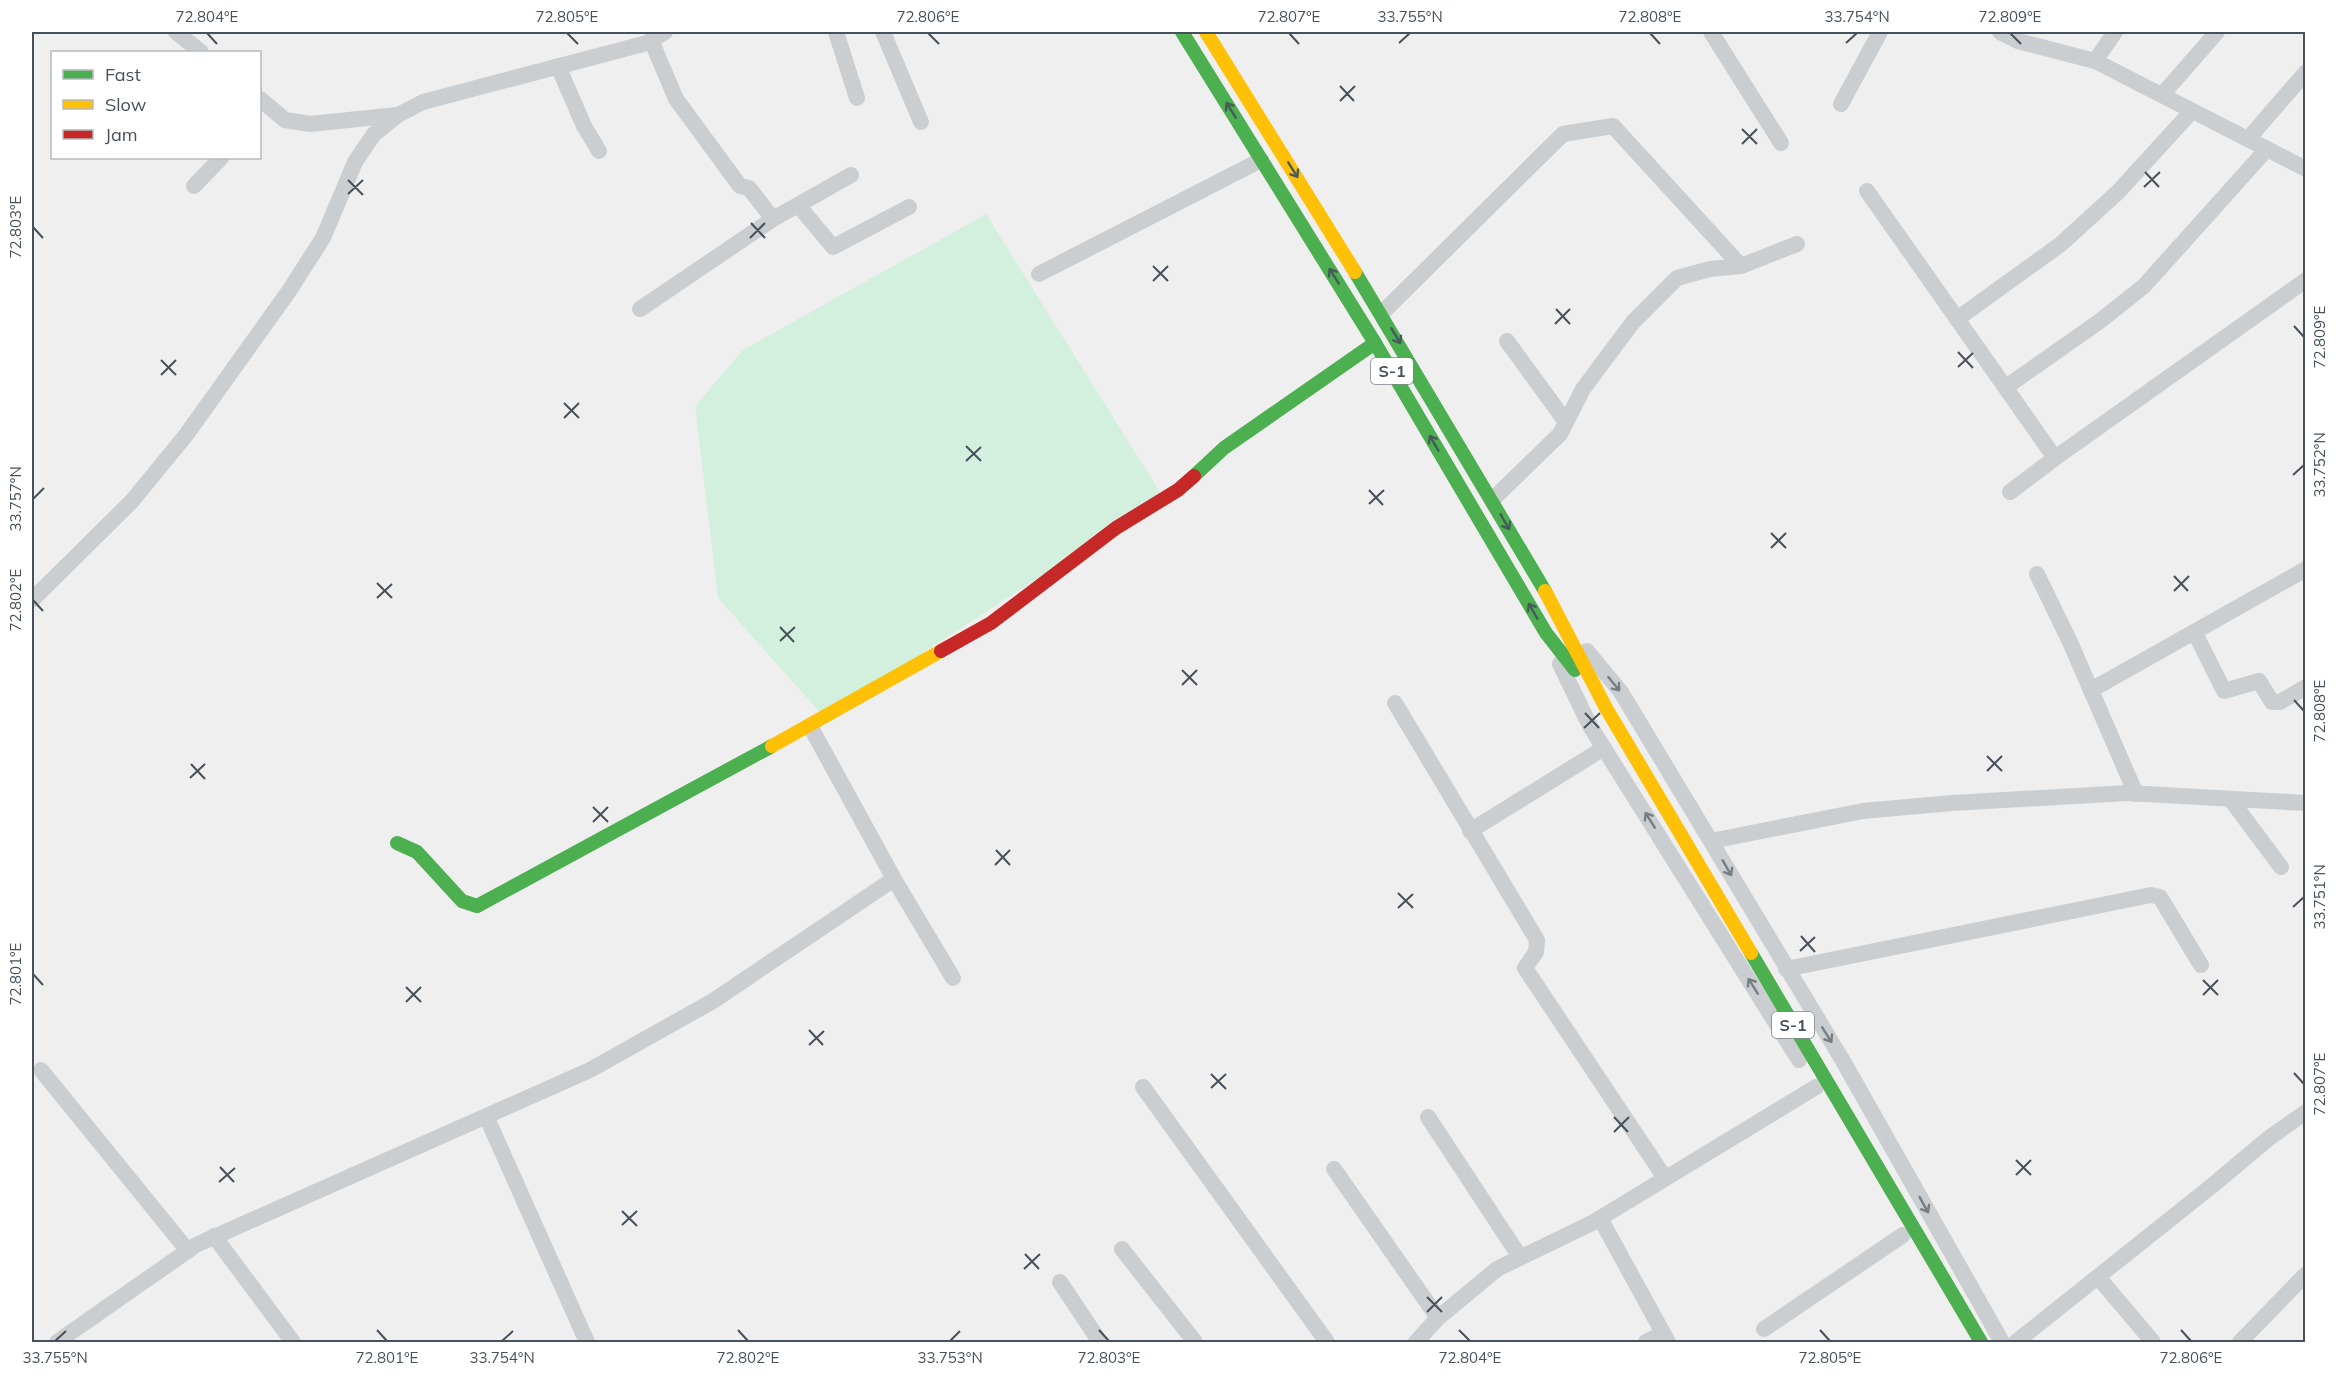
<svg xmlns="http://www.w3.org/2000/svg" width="2337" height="1374" font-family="Mulish,sans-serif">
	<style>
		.green { fill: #d3f0de }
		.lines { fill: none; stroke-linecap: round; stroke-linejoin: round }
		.street { stroke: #cbced0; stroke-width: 16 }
		.fast { stroke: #4caf50; stroke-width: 14 }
		.slow { stroke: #ffc107; stroke-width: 14 }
		.jam { stroke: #c62828; stroke-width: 14 }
		.oneway { stroke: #475a5b }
		.oneway2 { stroke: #757d85 }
		.ticks { fill: none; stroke: #46515c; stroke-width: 2 }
		.labels { text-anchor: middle; stroke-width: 4.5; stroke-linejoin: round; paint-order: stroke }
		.shield { fill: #fff; stroke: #7e858d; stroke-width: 1.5 }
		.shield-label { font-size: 16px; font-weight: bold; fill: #46515c }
		.neatline { fill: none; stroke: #46515c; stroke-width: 2 }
		.ticks-label { font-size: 15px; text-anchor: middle; fill: #46515c }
	</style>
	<rect width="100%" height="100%" fill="#f0efef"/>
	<polygon class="green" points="986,214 1163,497 824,717 718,598 695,406 743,350"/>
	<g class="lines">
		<g class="street">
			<polyline points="176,32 201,52"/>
			<polyline points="836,32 857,98"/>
			<polyline points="883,32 921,122"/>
			<polyline points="1711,32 1781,143"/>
			<polyline points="2000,32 2018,41 2095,61 2306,169"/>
			<polyline points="651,40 676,99 740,186 749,188 773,219"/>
			<polyline points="2095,61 2115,32"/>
			<polyline points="558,66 584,126 599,151"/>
			<polyline points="2162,95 2217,32"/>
			<polyline points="260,99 285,120 310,124 397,115"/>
			<polyline points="1841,104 1880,32"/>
			<polyline points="2248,139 2306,72"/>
			<polyline points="194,186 221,158"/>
			<polyline points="1867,191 2055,458 2306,280"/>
			<polyline points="798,205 833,247 909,207"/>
			<polyline points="1039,274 1261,160"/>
			<polyline points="640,309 773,219 851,175"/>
			<polyline points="1382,313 1563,134 1613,126 1741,266"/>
			<polyline points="1957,319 2061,244 2118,192 2192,111"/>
			<polyline points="1507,341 1566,422"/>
			<polyline points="2006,387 2100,321 2144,286 2267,149"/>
			<polyline points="2010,492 2055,458"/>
			<polyline points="1492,500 1560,434 1583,389 1633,322 1677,278 1710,269 1741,266 1797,244"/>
			<polyline points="2037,574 2070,642 2136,794"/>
			<polyline points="32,600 132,501 186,435 289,291 323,238 355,162 374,134 398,115 423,102 647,43 665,32"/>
			<polyline points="2195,633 2224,691 2259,681 2272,702 2280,702 2306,687"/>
			<polyline points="1587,651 1621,692 1843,1061 2002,1342"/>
			<polyline points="1560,664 1590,726 1799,1060"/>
			<polyline points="2091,690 2306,569"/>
			<polyline points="1395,703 1537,940 1536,952 1525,968 1665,1178"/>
			<polyline points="810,726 894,879 953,978"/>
			<polyline points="2231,800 2281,867"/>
			<polyline points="1470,831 1604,748"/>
			<polyline points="1711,841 1863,811 1952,803 2128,793 2306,803"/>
			<polyline points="1786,969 2151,895 2160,897 2201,965"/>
			<polyline points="41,1070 188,1251"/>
			<polyline points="1143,1087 1327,1342"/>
			<polyline points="1428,1117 1520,1257"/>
			<polyline points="487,1118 587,1342"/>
			<polyline points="1334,1169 1438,1318"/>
			<polyline points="1600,1218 1668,1342"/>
			<polyline points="214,1236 293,1342"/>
			<polyline points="1122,1249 1195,1342"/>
			<polyline points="2098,1277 2153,1342"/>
			<polyline points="1060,1282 1100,1342"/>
			<polyline points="1764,1329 1903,1235"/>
			<polyline points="57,1342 196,1245 590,1070 713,1001 894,879"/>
			<polyline points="1416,1342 1438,1318 1497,1269 1592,1223 1816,1087"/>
			<polyline points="1646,1342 1662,1334"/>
			<polyline points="2016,1342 2213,1185 2269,1138 2306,1112"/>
			<polyline points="2240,1342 2306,1274"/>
		</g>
		<g class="fast">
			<polyline points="1182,32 1375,343 1546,633 1575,670"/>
			<polyline points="1355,272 1545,591"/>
			<polyline points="1194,476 1224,448 1375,343"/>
			<polyline points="397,843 417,852 462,901 477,906 772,746"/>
			<polyline points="1751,953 1981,1342"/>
		</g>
		<g class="slow">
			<polyline points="1206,32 1355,272"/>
			<polyline points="1545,591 1606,708 1751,953"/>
			<polyline points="772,746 941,651"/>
		</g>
		<polyline class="jam" points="941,651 991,623 1116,528 1178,490 1194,476"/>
	</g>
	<defs><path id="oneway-shaft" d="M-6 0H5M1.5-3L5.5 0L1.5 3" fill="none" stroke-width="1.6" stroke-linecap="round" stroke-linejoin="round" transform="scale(1.5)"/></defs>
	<g class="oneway">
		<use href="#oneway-shaft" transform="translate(1231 110) rotate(-122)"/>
		<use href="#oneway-shaft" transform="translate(1293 170) rotate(58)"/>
		<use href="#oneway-shaft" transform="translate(1334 276) rotate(-122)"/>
		<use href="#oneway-shaft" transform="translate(1396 336) rotate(59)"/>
		<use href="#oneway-shaft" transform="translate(1434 443) rotate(-120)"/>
		<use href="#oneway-shaft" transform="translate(1505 522) rotate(60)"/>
		<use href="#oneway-shaft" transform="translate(1533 611) rotate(-120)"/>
	</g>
	<g class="oneway2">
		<use href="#oneway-shaft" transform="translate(1614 684) rotate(51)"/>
		<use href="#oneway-shaft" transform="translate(1650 820) rotate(-122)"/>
		<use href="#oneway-shaft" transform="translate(1727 868) rotate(60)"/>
		<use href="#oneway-shaft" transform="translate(1753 986) rotate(-122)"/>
		<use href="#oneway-shaft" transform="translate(1827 1035) rotate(58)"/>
		<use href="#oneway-shaft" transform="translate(1924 1205) rotate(61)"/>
	</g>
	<path class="ticks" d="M207 33 217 44M567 33 578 44M928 33 939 44M1289 33 1299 44M1650 33 1660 44M2010 33 2021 44M1399 43 1410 33M1846 43 1857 33M1340 86 1354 101M1340 101 1355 86M1742 129 1757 144M1742 144 1757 129M2145 172 2159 187M348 180 363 195M2144 187 2160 172M348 194 363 180M751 223 765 238M33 227 43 238M750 238 765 223M1153 266 1168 281M1153 281 1168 266M1556 309 1570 324M1555 324 1570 309M2294 326 2304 337M1958 352 1973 368M161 360 176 375M1958 367 1973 353M161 375 176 360M564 403 579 418M564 418 579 403M966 446 981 461M966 461 981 447M2293 475 2304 465M1369 490 1383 505M33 499 44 488M1369 504 1384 490M1771 533 1786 548M1771 548 1786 533M2174 576 2188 591M377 583 392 598M2174 591 2189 576M377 598 392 584M33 600 43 611M780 627 794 642M780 641 795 627M1182 670 1197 685M1182 685 1197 670M2294 700 2304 711M1585 713 1599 728M1584 728 1600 713M1987 756 2002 771M191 764 205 779M1987 771 2002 756M190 778 205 764M593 807 608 822M593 822 608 807M996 850 1010 865M995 865 1010 850M1398 893 1413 908M2293 907 2304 897M1398 908 1413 894M1801 936 1815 952M1800 951 1815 937M33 974 43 985M2203 980 2218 995M406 987 421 1002M2203 995 2218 980M406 1002 421 987M809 1030 823 1045M809 1045 824 1031M2294 1073 2304 1084M1211 1074 1226 1089M1211 1088 1226 1074M1614 1117 1628 1132M1614 1132 1629 1117M2016 1160 2031 1175M220 1167 234 1182M2016 1175 2031 1160M219 1182 235 1168M622 1211 637 1226M622 1225 637 1211M1025 1254 1039 1269M1024 1269 1040 1254M1427 1297 1442 1312M1427 1312 1442 1297M377 1330 387 1341M738 1330 748 1341M1099 1330 1109 1341M1459 1330 1470 1341M1820 1330 1830 1341M2181 1330 2191 1341M55 1341 66 1331M502 1341 513 1331M950 1341 960 1331"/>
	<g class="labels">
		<g class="shield">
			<rect x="1371" y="358" width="42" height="26" rx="4.5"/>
			<rect x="1772" y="1012" width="42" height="26" rx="4.5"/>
		</g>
		<g class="shield-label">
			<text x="1392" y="377">S-1</text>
			<text x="1793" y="1031">S-1</text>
		</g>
	</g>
	<rect width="2337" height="1374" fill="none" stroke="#ffffff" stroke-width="66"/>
	<rect x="51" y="51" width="210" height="108" fill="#ffffff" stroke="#b5b9be" stroke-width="1.5"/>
	<rect x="63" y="70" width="30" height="9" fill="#4caf50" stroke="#b5b9be" stroke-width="1.5"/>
	<text x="105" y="81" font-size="18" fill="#46515c">Fast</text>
	<rect x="63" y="100" width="30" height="9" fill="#ffc107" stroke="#b5b9be" stroke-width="1.5"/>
	<text x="105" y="111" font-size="18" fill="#46515c">Slow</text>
	<rect x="63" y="130" width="30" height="9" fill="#c62828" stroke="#b5b9be" stroke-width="1.5"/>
	<text x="105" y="141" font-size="18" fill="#46515c">Jam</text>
	<rect x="33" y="33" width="2271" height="1308" class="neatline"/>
	<g class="ticks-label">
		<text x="207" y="22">72.804°E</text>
		<text x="567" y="22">72.805°E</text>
		<text x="928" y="22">72.806°E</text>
		<text x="1289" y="22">72.807°E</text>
		<text x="1410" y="22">33.755°N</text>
		<text x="1650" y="22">72.808°E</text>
		<text x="1857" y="22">33.754°N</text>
		<text x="2010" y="22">72.809°E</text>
		<text transform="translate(16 227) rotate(-90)" y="5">72.803°E</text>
		<text transform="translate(2320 337) rotate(-90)" y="5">72.809°E</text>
		<text transform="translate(2320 465) rotate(-90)" y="5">33.752°N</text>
		<text transform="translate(16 499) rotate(-90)" y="5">33.757°N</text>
		<text transform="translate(16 600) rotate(-90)" y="5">72.802°E</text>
		<text transform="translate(2320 711) rotate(-90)" y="5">72.808°E</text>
		<text transform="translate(2320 897) rotate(-90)" y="5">33.751°N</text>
		<text transform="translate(16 974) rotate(-90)" y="5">72.801°E</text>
		<text transform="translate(2320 1084) rotate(-90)" y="5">72.807°E</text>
		<text x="55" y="1363">33.755°N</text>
		<text x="387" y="1363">72.801°E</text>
		<text x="502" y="1363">33.754°N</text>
		<text x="748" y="1363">72.802°E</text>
		<text x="950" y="1363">33.753°N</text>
		<text x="1109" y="1363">72.803°E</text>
		<text x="1470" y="1363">72.804°E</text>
		<text x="1830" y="1363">72.805°E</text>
		<text x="2191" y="1363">72.806°E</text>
	</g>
</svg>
